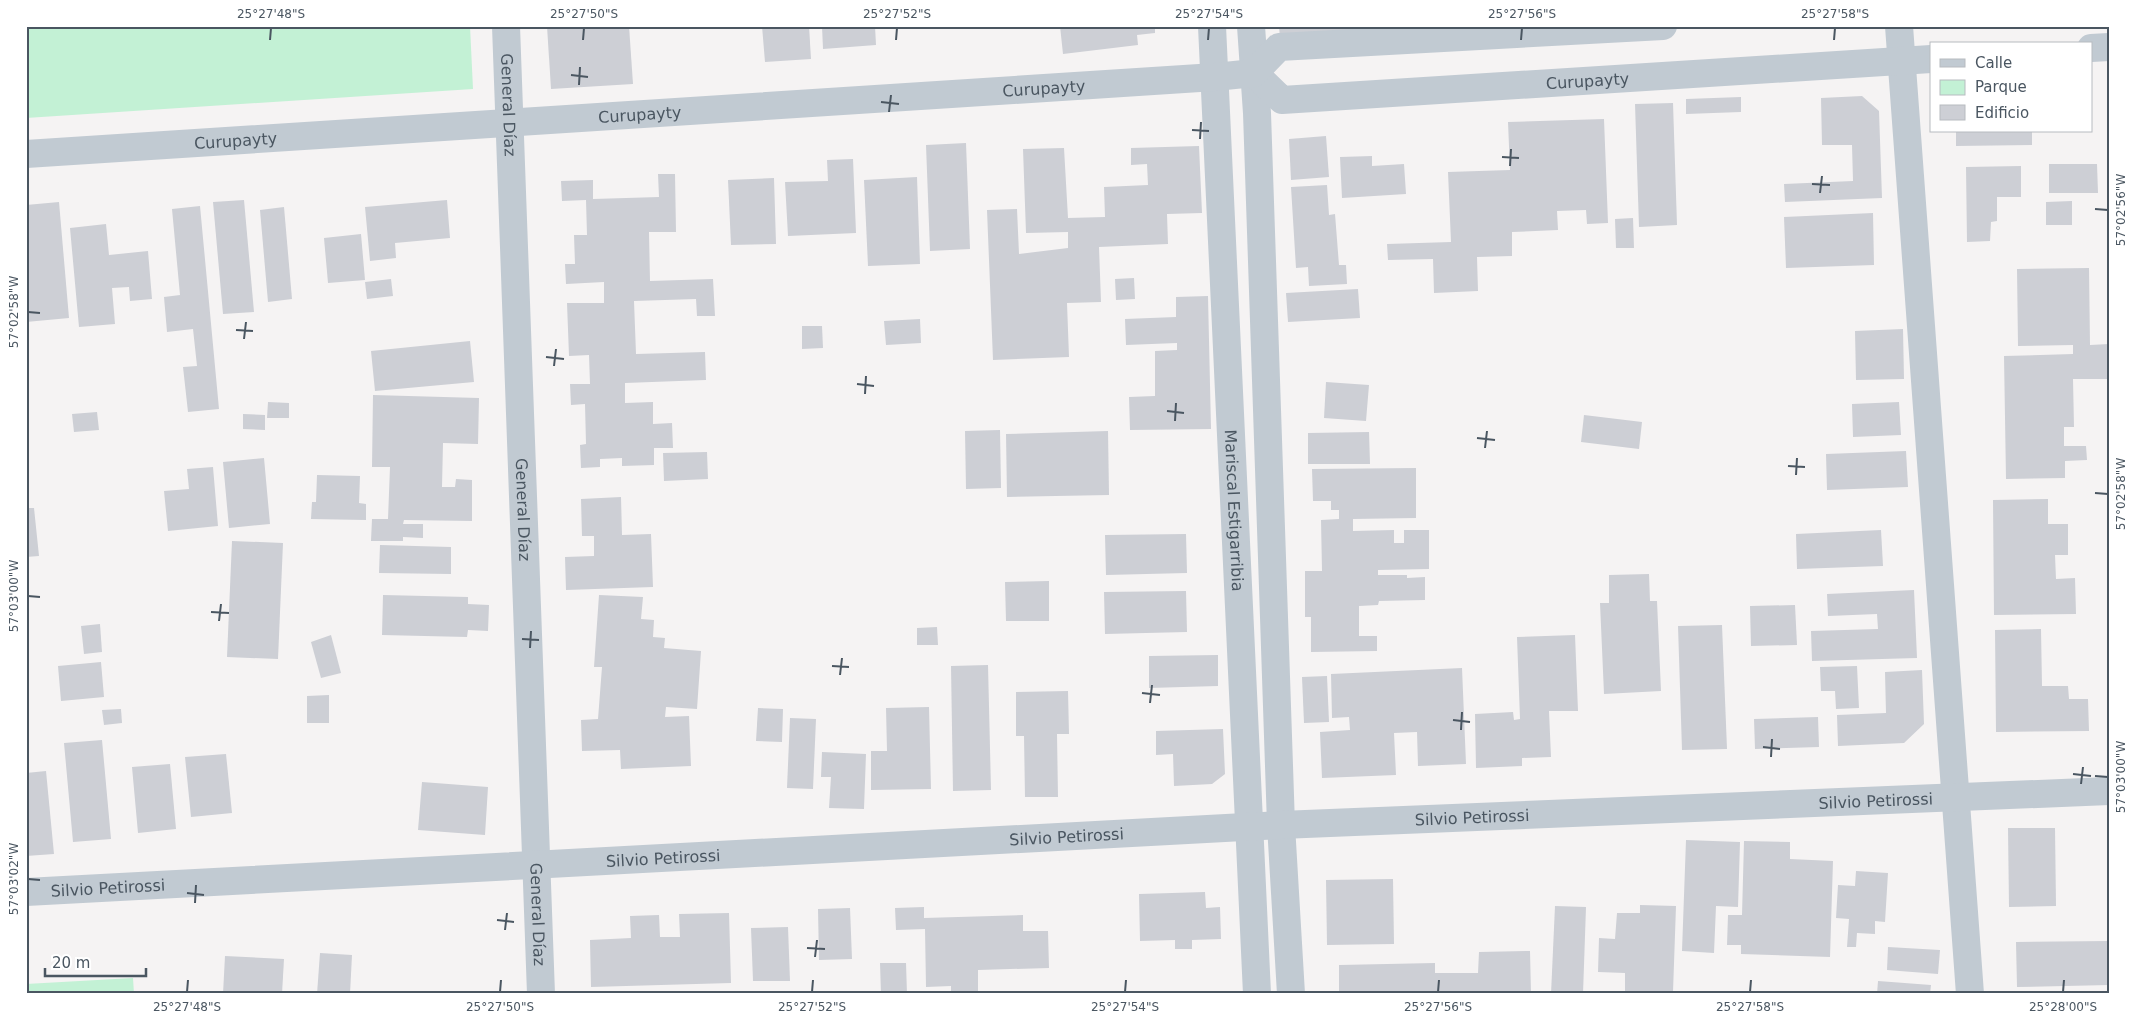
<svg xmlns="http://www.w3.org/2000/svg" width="2135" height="1020" font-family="'DejaVu Sans',sans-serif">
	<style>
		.green { fill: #c3f1d5 }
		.building { fill: #cdcfd5 }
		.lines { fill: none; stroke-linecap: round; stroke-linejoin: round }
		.minor { stroke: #c1cad2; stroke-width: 28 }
		.ticks { fill: none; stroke: #4a5661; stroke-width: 2 }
		.labels { text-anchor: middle; stroke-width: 4; stroke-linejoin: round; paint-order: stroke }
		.street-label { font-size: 16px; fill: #4a5661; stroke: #fff }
		.neatline { fill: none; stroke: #4a5661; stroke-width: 2 }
		.ticks-label { font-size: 12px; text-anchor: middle; fill: #4a5661 }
	</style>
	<rect width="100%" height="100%" fill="#f5f3f3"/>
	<g class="green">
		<polygon points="26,26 470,26 473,89 26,118"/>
		<polygon points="133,978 134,994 26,994 26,984"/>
	</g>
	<g class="building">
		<polygon points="547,26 629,26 633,84 551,89"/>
		<polygon points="762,26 809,26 811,59 765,62"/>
		<polygon points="822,26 875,26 876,45 823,49"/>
		<polygon points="1060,26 1155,26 1155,33 1137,35 1138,45 1063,54"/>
		<polygon points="1279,26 1386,26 1386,31 1280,38"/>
		<polygon points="1862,96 1879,111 1882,198 1785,202 1784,184 1853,181 1852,145 1822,145 1821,98"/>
		<polygon points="1741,97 1741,112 1686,114 1686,99"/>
		<polygon points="1673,103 1677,225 1639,227 1635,104"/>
		<polygon points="1604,119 1608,223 1587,224 1586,210 1557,211 1558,230 1512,232 1512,256 1477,257 1478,291 1434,293 1433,259 1388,260 1387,244 1451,242 1448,172 1510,170 1508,122"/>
		<polygon points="1956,131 2032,131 2032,145 1956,146"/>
		<polygon points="1326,136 1329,177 1291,180 1289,139"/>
		<polygon points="966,143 970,249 930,251 926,145"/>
		<polygon points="1199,146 1202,213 1167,214 1168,244 1099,247 1101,302 1067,303 1069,357 993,360 987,210 1017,209 1019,254 1068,248 1068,232 1026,233 1023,149 1064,148 1068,218 1105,217 1104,187 1148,185 1147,164 1131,165 1131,148"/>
		<polygon points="1372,156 1372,166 1404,164 1406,194 1342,198 1340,157"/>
		<polygon points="853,159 856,233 788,236 785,182 828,181 827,160"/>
		<polygon points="2049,164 2097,164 2098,193 2049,193"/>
		<polygon points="2021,166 2021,197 1997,197 1997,221 1991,222 1990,241 1967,242 1966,167"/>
		<polygon points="658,174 675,174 676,232 649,232 650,281 713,279 715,316 697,316 696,299 634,301 636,354 705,352 706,380 625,383 625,403 653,402 653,424 672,423 673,448 654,448 654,465 622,466 622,458 600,459 600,467 581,468 580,445 586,444 585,404 571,405 570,384 590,384 589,355 569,356 567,303 604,303 604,282 566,284 565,264 575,264 574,235 587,235 586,200 562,201 561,181 593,180 593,199 659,197"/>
		<polygon points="917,177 920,264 868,266 864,180"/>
		<polygon points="774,178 776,244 731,245 728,180"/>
		<polygon points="1327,185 1329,215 1335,214 1339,265 1346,265 1347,284 1309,286 1308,267 1296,268 1291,187"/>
		<polygon points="244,200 254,312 223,314 213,202"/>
		<polygon points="447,200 450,238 395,243 396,258 370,261 365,207"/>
		<polygon points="2072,201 2072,225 2046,225 2046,202"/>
		<polygon points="59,202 69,318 26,322 26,205"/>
		<polygon points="200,206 219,409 188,412 183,367 197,366 193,329 167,332 164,297 180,295 172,209"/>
		<polygon points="284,207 292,299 268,302 260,210"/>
		<polygon points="1873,213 1874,265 1786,268 1784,217"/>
		<polygon points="1633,218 1634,248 1616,248 1615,219"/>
		<polygon points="106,224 109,255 148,251 152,299 130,301 129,287 112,288 115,324 79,327 70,228"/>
		<polygon points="361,234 365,280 328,283 324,238"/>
		<polygon points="2089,268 2090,345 2109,344 2109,379 2073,379 2074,427 2064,427 2064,446 2086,446 2087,460 2065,461 2065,478 2006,479 2004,356 2073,354 2073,345 2018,346 2017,269"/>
		<polygon points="1134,278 1135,299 1116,300 1115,279"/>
		<polygon points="391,279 393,296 367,299 365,282"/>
		<polygon points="1358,289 1360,318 1288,322 1286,293"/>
		<polygon points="1208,296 1211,429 1130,430 1129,397 1155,396 1155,351 1177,350 1177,343 1126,345 1125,319 1176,317 1176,297"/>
		<polygon points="920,319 921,343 886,345 884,321"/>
		<polygon points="802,326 822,326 823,348 802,349"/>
		<polygon points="1903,329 1904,379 1856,380 1855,331"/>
		<polygon points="470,341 474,382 375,391 371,351"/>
		<polygon points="1326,382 1369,385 1366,421 1324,418"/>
		<polygon points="373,395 479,398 478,444 443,443 442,487 455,487 456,479 472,480 472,521 404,520 403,524 423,524 423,538 403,537 403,541 371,541 372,519 388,519 390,467 372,467"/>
		<polygon points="268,402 289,403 289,418 267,418"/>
		<polygon points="1899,402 1901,435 1853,437 1852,404"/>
		<polygon points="97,412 99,430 74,432 72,414"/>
		<polygon points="243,414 265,415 265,430 243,429"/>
		<polygon points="1584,415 1642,422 1639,449 1581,442"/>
		<polygon points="1000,430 1001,488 966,489 965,431"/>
		<polygon points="1108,431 1109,495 1007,497 1006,434"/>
		<polygon points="1369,432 1370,464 1308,464 1308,433"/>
		<polygon points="1906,451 1908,487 1827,490 1826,454"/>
		<polygon points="707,452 708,479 664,481 663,453"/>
		<polygon points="264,458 270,524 229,528 223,462"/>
		<polygon points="213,467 218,526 168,531 164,491 189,489 187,469"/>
		<polygon points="1416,468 1416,518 1353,519 1353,531 1394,530 1394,543 1404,543 1404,530 1429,530 1429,569 1378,570 1378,575 1407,575 1407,578 1425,577 1425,600 1379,601 1378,605 1359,606 1359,636 1377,636 1377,651 1311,652 1311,617 1305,617 1305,571 1322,571 1321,520 1339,519 1339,510 1331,510 1331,501 1313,501 1312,469"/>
		<polygon points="317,475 360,476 359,503 366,504 366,520 311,519 312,502 316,502"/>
		<polygon points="621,497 622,535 651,534 653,587 566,590 565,557 594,556 594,536 582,536 581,499"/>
		<polygon points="2048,499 2048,524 2068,524 2068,555 2055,555 2056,579 2075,578 2076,614 1994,615 1993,500"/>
		<polygon points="26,508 34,508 39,556 26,557"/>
		<polygon points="1881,530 1883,566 1797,569 1796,534"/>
		<polygon points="1186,534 1187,573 1106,575 1105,535"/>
		<polygon points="232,541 283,543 278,659 227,657"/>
		<polygon points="380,545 451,547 451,574 379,573"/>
		<polygon points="1649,574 1650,601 1657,601 1661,691 1604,694 1600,603 1609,603 1609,575"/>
		<polygon points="1049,581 1049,621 1006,621 1005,582"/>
		<polygon points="1914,590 1917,658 1812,661 1811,631 1878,629 1877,614 1828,616 1827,594"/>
		<polygon points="1186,591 1187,632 1105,634 1104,592"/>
		<polygon points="383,595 468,597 468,604 489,605 488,631 468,630 467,637 382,635"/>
		<polygon points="599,595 643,597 641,619 654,620 653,637 665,638 664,648 701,651 697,709 666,707 665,717 689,716 691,766 621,769 620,750 582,751 581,720 598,719 602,667 594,667"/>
		<polygon points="1795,605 1797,645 1751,646 1750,606"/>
		<polygon points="100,624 102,652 84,654 81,626"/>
		<polygon points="1722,625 1727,749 1682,750 1678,626"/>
		<polygon points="937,627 938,645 917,645 917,628"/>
		<polygon points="2041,629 2042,686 2068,686 2069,699 2088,699 2089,731 1996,732 1995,630"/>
		<polygon points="331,635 341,673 321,678 311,642"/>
		<polygon points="1575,635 1578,711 1549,711 1551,757 1522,758 1522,766 1476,768 1475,714 1513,712 1514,720 1520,719 1517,637"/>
		<polygon points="1218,655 1218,686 1149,688 1149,656"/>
		<polygon points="101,662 104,697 61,701 58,666"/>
		<polygon points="988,665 991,790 953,791 951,666"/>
		<polygon points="1857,666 1859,708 1836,709 1835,691 1821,691 1820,667"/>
		<polygon points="1462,668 1466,764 1418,766 1417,732 1394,733 1396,775 1322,778 1320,732 1350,730 1349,717 1332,718 1331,674"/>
		<polygon points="1922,670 1924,724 1904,743 1838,746 1837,715 1886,713 1885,672"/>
		<polygon points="1327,676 1329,722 1304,723 1302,677"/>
		<polygon points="1068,691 1069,734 1057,734 1058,797 1025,797 1024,736 1016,736 1016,692"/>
		<polygon points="329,695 329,723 307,723 307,696"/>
		<polygon points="929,707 931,789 871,790 871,751 887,751 886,708"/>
		<polygon points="758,708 783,709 782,742 756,741"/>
		<polygon points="121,709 122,723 104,725 102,710"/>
		<polygon points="1818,717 1819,747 1755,749 1754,719"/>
		<polygon points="790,718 816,719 813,789 787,788"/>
		<polygon points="1223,729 1225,774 1212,784 1174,786 1173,754 1156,755 1156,731"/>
		<polygon points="102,740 111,839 73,842 64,743"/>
		<polygon points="822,752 866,754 864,809 829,808 831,777 821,777"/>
		<polygon points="226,754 232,813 191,817 185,757"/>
		<polygon points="170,764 176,829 138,833 132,767"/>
		<polygon points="46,771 54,854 26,856 26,773"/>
		<polygon points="422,782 488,787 485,835 418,830"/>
		<polygon points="2008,828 2055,828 2056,906 2009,907"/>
		<polygon points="1686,840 1740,842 1738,907 1716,906 1714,953 1682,951"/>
		<polygon points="1744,841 1790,842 1790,859 1833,861 1830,957 1741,954 1741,945 1727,945 1728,915 1742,915"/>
		<polygon points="1856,871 1888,873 1885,922 1875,921 1875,934 1857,933 1856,947 1847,947 1849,919 1836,918 1838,885 1855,886"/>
		<polygon points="1393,879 1394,944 1327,945 1326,880"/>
		<polygon points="1205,892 1206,908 1220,907 1221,939 1192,940 1192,949 1175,949 1175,940 1140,941 1139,894"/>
		<polygon points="1640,905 1676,906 1673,992 1625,991 1625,973 1598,972 1599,938 1615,939 1617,913 1640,913"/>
		<polygon points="1555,906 1586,907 1583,994 1551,994"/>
		<polygon points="924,907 924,918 1023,915 1023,931 1048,931 1049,968 978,970 978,994 951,994 951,986 926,987 925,929 896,930 895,908"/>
		<polygon points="850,908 852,959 819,960 818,909"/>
		<polygon points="729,913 731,983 591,987 590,940 631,938 630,916 659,915 660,937 680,937 679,914"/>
		<polygon points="788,927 790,981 753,981 751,928"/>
		<polygon points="2109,941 2109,985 2017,987 2016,942"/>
		<polygon points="1888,947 1940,950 1938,974 1887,970"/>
		<polygon points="1530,951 1531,994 1339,994 1339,965 1435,963 1435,973 1478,973 1479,952"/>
		<polygon points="320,953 352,955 350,994 317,994"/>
		<polygon points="225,956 284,959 282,994 223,994"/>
		<polygon points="880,963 906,963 907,994 881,994"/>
		<polygon points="1878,981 1931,985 1930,994 1877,994"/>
	</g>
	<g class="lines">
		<g class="minor">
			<path id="s1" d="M506 26 541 994"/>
			<path id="s2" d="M1212 26 1257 994"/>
			<polyline points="1251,26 1257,113 1281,825 1291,994"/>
			<polyline points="1899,26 1970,994"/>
			<polyline points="2091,48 2109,47"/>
			<path id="s3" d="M1254 73 1282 100 1931 59"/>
			<path id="s4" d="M26 154 1215 77 1254 73 1279 47 1663 26"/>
			<path id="s5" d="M26 892 1281 825 2109 791"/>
		</g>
	</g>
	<path class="ticks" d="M270 40 271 28M583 40 584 28M896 40 897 28M1208 40 1209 28M1521 40 1522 28M1834 40 1835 28M571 75 588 77M579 85 580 67M881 102 899 104M889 112 891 95M1192 130 1209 131M1200 139 1201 122M1502 157 1519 158M1510 166 1511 149M1812 184 1830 185M1820 193 1822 176M2095 209 2108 210M28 312 40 313M236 330 253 331M244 339 246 322M546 357 564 359M554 366 556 349M857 384 874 386M865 394 866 376M1167 411 1184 413M1175 421 1176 403M1477 438 1495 440M1485 448 1487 431M1788 466 1805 467M1796 475 1797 458M2095 493 2108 494M28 596 40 597M211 612 229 613M219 621 221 604M522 639 539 640M530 648 531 631M832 666 849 667M840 675 842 658M1142 693 1160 695M1150 703 1152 685M1453 720 1470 722M1461 730 1462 712M1763 747 1780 749M1771 757 1772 739M2073 774 2091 776M2095 776 2108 777M2081 784 2083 767M28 879 40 880M187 893 204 895M195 903 196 885M497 920 514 922M505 930 507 913M807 948 825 949M815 957 817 940M187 992 188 980M500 992 501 980M812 992 813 980M1125 992 1126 980M1438 992 1439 980M1750 992 1751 980M2063 992 2064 980"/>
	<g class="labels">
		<g class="street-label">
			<text dy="6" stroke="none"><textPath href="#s3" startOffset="345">Curupayty</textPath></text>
			<text dy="6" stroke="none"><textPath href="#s4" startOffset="1020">Curupayty</textPath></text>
			<text dy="6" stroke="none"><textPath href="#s1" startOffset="79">General Díaz</textPath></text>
			<text dy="6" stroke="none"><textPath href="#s4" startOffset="615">Curupayty</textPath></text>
			<text dy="6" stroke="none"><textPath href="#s4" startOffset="210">Curupayty</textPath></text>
			<text dy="6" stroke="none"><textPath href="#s1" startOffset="484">General Díaz</textPath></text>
			<text dy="6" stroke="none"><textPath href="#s2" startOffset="485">Mariscal Estigarribia</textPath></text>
			<text dy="6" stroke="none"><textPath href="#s5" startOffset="1852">Silvio Petirossi</textPath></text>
			<text dy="6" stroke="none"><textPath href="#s5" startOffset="1448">Silvio Petirossi</textPath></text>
			<text dy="6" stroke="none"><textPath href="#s5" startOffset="1042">Silvio Petirossi</textPath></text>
			<text dy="6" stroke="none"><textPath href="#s5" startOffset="638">Silvio Petirossi</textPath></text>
			<text dy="6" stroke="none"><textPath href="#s5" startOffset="82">Silvio Petirossi</textPath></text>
			<text dy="6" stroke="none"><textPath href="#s1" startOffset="889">General Díaz</textPath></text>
		</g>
	</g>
	<rect width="2135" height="1020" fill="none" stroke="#ffffff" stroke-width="55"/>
	<rect x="1930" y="42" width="162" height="90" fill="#ffffff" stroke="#b7bbc0"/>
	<rect x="1940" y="59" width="25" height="8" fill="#c1cad2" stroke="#b7bbc0"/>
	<text x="1975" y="68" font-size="15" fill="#4a5661">Calle</text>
	<rect x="1940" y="80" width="25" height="15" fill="#c3f1d5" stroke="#b7bbc0"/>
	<text x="1975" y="92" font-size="15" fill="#4a5661">Parque</text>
	<rect x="1940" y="105" width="25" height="15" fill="#cdcfd5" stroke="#b7bbc0"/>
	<text x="1975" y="118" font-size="15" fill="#4a5661">Edificio</text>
	<path d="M45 968v8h101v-8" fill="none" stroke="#4a5661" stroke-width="2.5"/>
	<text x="52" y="968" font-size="15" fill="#4a5661" stroke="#ffffff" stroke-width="4" paint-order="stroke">20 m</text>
	<rect x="28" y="28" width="2080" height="964" class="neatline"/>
	<g class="ticks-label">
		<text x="271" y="18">25°27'48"S</text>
		<text x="584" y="18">25°27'50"S</text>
		<text x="897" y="18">25°27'52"S</text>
		<text x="1209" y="18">25°27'54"S</text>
		<text x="1522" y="18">25°27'56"S</text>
		<text x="1835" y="18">25°27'58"S</text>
		<text transform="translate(2121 210) rotate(-90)" y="4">57°02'56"W</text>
		<text transform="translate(14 312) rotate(-90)" y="4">57°02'58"W</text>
		<text transform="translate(2121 494) rotate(-90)" y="4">57°02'58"W</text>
		<text transform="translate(14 596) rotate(-90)" y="4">57°03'00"W</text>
		<text transform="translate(2121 777) rotate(-90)" y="4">57°03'00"W</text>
		<text transform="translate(14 879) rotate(-90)" y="4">57°03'02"W</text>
		<text x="187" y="1011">25°27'48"S</text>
		<text x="500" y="1011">25°27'50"S</text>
		<text x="812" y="1011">25°27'52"S</text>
		<text x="1125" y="1011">25°27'54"S</text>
		<text x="1438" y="1011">25°27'56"S</text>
		<text x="1750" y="1011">25°27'58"S</text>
		<text x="2063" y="1011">25°28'00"S</text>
	</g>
</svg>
